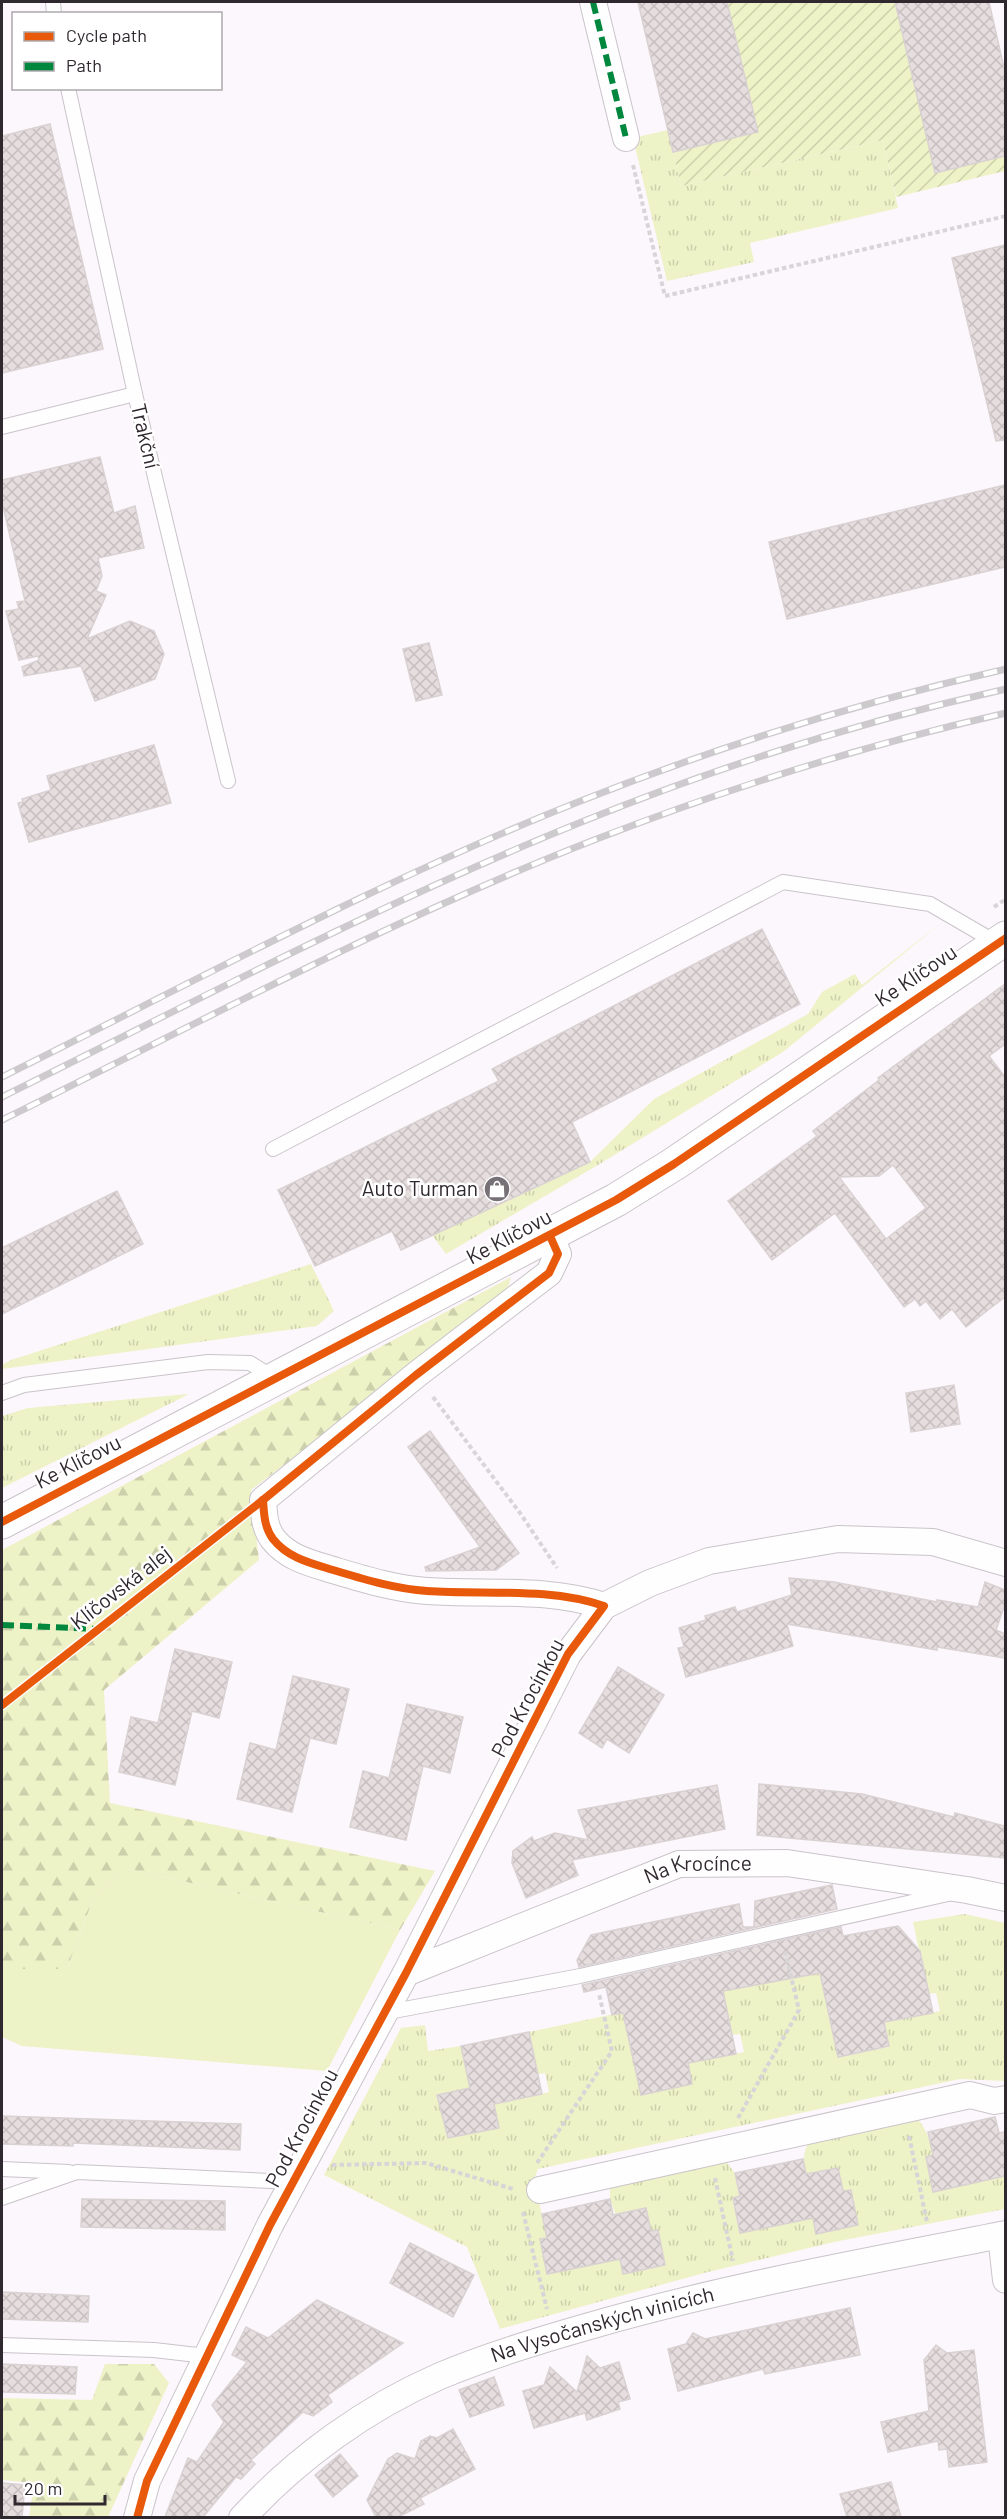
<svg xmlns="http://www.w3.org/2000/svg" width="1007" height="2519" font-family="Barlow,sans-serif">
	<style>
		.grass { fill: url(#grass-tufts) }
		.forest { fill: url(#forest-firs) }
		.park { fill: #eef2c7 }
		.garden { fill: url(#garden-furrows) }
		.building { fill: url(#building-cross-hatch); stroke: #d9d1d2; stroke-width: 1.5; fill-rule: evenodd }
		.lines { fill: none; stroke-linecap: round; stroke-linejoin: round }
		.service-casing { stroke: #cac4ca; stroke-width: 16 }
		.minor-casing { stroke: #cac4ca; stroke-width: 28 }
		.tertiary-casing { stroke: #cac4ca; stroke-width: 35 }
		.path { stroke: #d7d5d7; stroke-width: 4; stroke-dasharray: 4.5 3; stroke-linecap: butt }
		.service { stroke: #fffeff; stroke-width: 14 }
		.minor { stroke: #fffeff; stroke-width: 26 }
		.tertiary { stroke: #fffeff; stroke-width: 33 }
		.rail-casing { stroke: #cccacc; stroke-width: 7 }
		.rail { stroke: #fff; stroke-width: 4.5; stroke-dasharray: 14; stroke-linecap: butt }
		.quiet { stroke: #00873e; stroke-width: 6; stroke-dasharray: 12 6; stroke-linecap: butt }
		.cycleway-casing { stroke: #fff; stroke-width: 11 }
		.cycleway { stroke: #e8590c; stroke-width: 8 }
		.labels { text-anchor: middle; stroke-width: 5; stroke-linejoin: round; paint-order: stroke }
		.street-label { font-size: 21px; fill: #30282f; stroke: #fff }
		.poi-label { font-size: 21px; fill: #30282f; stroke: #fff; text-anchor: end }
	</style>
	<defs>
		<pattern id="grass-tufts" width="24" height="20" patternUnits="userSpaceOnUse" patternTransform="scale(1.5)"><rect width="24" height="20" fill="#eef2c7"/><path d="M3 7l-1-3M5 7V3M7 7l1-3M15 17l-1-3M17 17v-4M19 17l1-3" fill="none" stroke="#ccd0ab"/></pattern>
		<pattern id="forest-firs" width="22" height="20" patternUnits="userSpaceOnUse" patternTransform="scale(1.5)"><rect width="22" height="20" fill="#eef2c7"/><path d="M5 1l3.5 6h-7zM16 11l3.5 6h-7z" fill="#ccd0ab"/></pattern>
		<pattern id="garden-furrows" width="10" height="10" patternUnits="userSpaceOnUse" patternTransform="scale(1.5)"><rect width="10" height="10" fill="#eef2c7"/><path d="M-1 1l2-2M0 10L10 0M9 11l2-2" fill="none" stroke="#ccd0ab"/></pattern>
		<pattern id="building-cross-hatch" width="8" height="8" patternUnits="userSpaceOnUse" patternTransform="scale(1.5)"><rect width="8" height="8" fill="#e6dede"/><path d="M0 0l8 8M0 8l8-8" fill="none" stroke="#c6bebf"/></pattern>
	</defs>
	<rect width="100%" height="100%" fill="#fcf7fc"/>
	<g class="grass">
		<polygon points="668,130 681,186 883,140 898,208 750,243 754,262 667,281 633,138"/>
		<polygon points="946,919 783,1052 598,1165 446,1254 432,1235 590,1162 654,1099 808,1014 822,992 855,974 862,985"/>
		<polygon points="311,1264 334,1311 317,1326 2,1369 2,1365 11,1360"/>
		<polygon points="189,1394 2,1488 2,1416 28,1408"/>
		<path d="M965 1914 1005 1923V2081L960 2079 538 2169 534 2179 547 2238 540 2240 547 2273 620 2259 623 2274 665 2265 658 2230 651 2231 616 2215 610 2199V2187L723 2158 735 2173 740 2196 733 2199 740 2233 813 2218 816 2234 858 2225 851 2190 843 2191 838 2168 806 2174C803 2158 802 2150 813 2138L917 2118C936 2141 933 2163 933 2191L1005 2176V2209L834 2242 708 2272 500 2329 467 2247 324 2175 401 2028 425 2025 428 2051 461 2046 470 2088 437 2096 448 2138 498 2128 490 2087 508 2101 549 2092 545 2073 538 2074 529 2032 656 2005 663 2048 632 2056 641 2095 691 2084 685 2047 702 2060 744 2052 740 2034 732 2035 723 1991 852 1964 861 2007 829 2014 838 2057 888 2047 880 2007 898 2020 940 2011 936 1993 928 1994 913 1922Z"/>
	</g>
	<g class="forest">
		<polygon points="511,1277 506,1295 251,1490 259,1560 104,1690 110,1803 435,1871 400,1930 128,1869 94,1897 67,1969 2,1969 2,1550"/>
		<polygon points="105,2364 154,2364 169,2383 108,2517 29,2517 34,2483 2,2480 2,2398 92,2400"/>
	</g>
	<polygon class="park" points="128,1869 400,1930 327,2071 22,2046 2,2037 2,1969 67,1969 94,1897"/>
	<polygon class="garden" points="727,2 895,2 935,173 1005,156 1005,171 896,197 883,140 681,186 673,152 758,132"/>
	<g class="building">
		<polygon points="638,2 727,2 758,132 673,152"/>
		<polygon points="895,2 989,2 1005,72 1005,156 935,173"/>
		<polygon points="50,124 103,349 2,373 2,136"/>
		<polygon points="1005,245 1005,440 996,441 952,258"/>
		<polygon points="100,457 114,513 135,506 144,548 98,558 102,576 96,591 106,595 87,639 130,621 154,631 164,654 155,679 95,701 81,666 24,676 22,667 39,660 38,656 19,660 6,611 19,609 17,602 25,601 2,502 2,480"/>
		<polygon points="1005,485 1005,567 787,619 769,542"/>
		<polygon points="429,643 442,695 416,701 403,649"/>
		<polygon points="154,745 171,803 29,842 18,803 23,802 22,799 51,790 47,776"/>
		<polygon points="762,929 800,1004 572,1122 590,1162 401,1250 392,1231 315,1266 278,1190 499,1081 492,1069"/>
		<path d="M1005 984V1044L989 1056 1005 1077V1297L966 1327 952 1309 940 1319 926 1301 920 1306 915 1299 904 1307 835 1213 772 1260 728 1201 817 1136 813 1131 879 1080 878 1078ZM893 1165 926 1208 886 1239 839 1177 879 1176Z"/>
		<polygon points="117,1191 143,1244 2,1314 2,1248"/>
		<polygon points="954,1385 960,1424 911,1432 906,1393"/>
		<polygon points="430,1431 519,1553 496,1570 426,1571 425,1567 480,1547 408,1447"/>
		<polygon points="789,1578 834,1582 937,1602 937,1600 978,1607 985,1582 1005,1590 1005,1604 996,1630 1005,1634 1005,1658 937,1647 937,1650 787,1624 793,1646 686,1677 678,1648 684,1647 679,1628 706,1620 705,1616 735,1607 737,1612 792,1595"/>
		<polygon points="175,1649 232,1662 219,1718 192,1711 175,1785 119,1772 131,1717 158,1723"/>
		<polygon points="618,1667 664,1695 629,1753 607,1739 602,1748 579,1733"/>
		<polygon points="293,1676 349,1689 336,1744 310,1738 292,1812 237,1799 250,1743 276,1750"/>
		<polygon points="407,1704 463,1717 450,1773 423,1766 406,1840 350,1827 363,1771 389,1778"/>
		<polygon points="759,1784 862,1794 954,1817 955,1813 1005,1826 1005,1858 757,1835"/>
		<polygon points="717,1785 725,1829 572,1860 578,1875 526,1898 512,1863 513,1851 532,1837 534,1841 555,1833 588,1840 578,1810"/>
		<polygon points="832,1885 837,1909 579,1967 577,1960 591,1935 739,1904 743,1927 754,1927 755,1901"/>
		<polygon points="898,1926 920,1951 933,2013 884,2022 889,2046 838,2057 820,1973 723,1991 736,2054 688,2063 692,2084 641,2095 623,2013 612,2015 606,1987 584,1992 582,1985 841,1927 843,1936"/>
		<polygon points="529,2032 542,2094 494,2104 499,2128 448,2138 437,2095 470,2088 461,2046"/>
		<polygon points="2,2116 241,2124 240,2150 73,2143 73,2146 2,2144"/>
		<polygon points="995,2117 999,2133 1005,2132 1005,2176 933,2192 926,2157 933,2155 928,2132"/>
		<polygon points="803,2159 806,2174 838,2168 843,2191 851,2190 858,2225 816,2234 813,2218 740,2233 733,2198 740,2196 735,2173"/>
		<polygon points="82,2199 225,2201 225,2230 81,2227"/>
		<polygon points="610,2199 613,2215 646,2208 651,2231 658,2230 665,2265 623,2274 620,2259 547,2274 540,2239 547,2238 542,2214"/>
		<polygon points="410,2243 474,2275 453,2317 390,2283"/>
		<polygon points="2,2292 89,2296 88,2322 2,2319"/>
		<polygon points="317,2300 403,2343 328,2395 332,2402 313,2416 303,2412 251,2460 255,2464 241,2479 236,2477 203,2517 165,2517 188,2458 197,2462 224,2422 212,2405 247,2362 232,2355 246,2327 268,2338"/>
		<polygon points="850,2308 860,2355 765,2374 763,2369 678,2391 668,2349 686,2344 693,2333 705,2339"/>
		<polygon points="936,2345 947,2353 974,2350 987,2462 949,2467 947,2449 939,2450 938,2441 888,2452 881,2422 929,2411 924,2360"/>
		<polygon points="587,2356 600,2368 619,2362 630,2399 618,2402 620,2409 587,2420 585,2413 534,2428 523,2391 544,2385 550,2367 577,2392"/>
		<polygon points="2,2364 77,2367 75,2394 2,2392"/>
		<polygon points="494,2377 504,2405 470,2417 459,2390"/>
		<polygon points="453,2429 475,2469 420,2498 424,2504 398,2517 376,2517 367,2500 388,2459 397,2453 415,2459 421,2441 430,2436 437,2438"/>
		<polygon points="340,2454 358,2476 333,2497 315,2475"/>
		<polygon points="891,2482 901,2517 847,2517 840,2494"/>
		<polygon points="2,2483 25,2485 22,2517 2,2517"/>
	</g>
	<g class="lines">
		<defs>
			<g id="service">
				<polyline points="53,2 54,14"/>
				<polyline points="68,88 135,394 228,781"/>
				<polyline points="2,427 135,394"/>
				<polyline points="273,1149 783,882 930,904 997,943"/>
				<polyline points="2,1393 24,1385 208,1362 250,1363 274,1378"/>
				<polyline points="383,2013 580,1976 948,1894"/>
				<polyline points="2,2169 69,2172"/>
				<polyline points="2,2198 77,2172 293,2182"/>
				<polyline points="2,2345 154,2350 206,2356"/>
			</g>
			<g id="minor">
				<polyline points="593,2 626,138"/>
				<path d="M550 1236 558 1254 549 1273 416 1375 263 1500C264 1513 264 1527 273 1539 288 1558 310 1563 333 1570 363 1579 395 1589 427 1591 485 1595 548 1587 604 1606"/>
				<path id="s1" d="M406 1973 679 1864 787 1863 967 1890 1006 1898"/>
				<polyline points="540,2190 970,2095 994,2101 1006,2099"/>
				<polyline points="1001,2235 1006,2280"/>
				<polyline points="137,2518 147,2481 270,2225 406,1973 568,1654 604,1606 650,1583 709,1561 838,1539 933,1542 1006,1563"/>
				<path id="s2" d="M242 2518C296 2459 366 2408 440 2376 487 2356 537 2341 586 2327 723 2287 865 2262 1006 2234"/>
			</g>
			<polyline id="tertiary" points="2,1522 616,1200 674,1164 1006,938"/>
		</defs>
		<use href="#service" class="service-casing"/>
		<use href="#minor" class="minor-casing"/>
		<use href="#tertiary" class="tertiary-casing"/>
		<g class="path">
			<polyline points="633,165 665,296 1006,216"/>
			<polyline points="994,907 1006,899"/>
			<polyline points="433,1397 520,1513 557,1568"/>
			<polyline points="738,2118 799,2010 785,1951"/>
			<polyline points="909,2136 927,2222"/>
			<polyline points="537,2163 612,2051 599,1994"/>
			<polyline points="332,2165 426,2163 513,2189"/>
			<polyline points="715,2178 733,2261"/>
			<polyline points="523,2212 547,2309"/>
		</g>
		<use href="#service" class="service"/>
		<use href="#minor" class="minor"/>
		<use href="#tertiary" class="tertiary"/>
		<defs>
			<g id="rail">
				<path d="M2 1077C192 983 381 880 578 802 717 747 860 702 1006 669"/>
				<path d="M2 1097C194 1002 385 901 584 821 720 766 863 721 1006 689"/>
				<path d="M2 1120C197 1024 391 919 594 840 728 788 865 745 1006 713"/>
			</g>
		</defs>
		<use href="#rail" class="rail-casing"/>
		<use href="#rail" class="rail"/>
		<g class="quiet">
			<polyline points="593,2 626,138"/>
			<polyline points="2,1625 98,1629"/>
		</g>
		<defs>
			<g id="cycleway">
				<polyline points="2,1522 616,1200 674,1164 1006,938"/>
				<polyline points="2,1705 263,1500 416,1375 549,1273 558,1254 550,1236"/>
				<path d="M137 2518 147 2481 270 2225 406 1973 568 1654 604 1606C548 1587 485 1595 427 1591 395 1589 363 1579 333 1570 310 1563 288 1558 273 1539 264 1527 264 1513 263 1500"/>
			</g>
		</defs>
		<use href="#cycleway" class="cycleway-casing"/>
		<use href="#cycleway" class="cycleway"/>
	</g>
	<defs>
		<symbol id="shop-disc" viewBox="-11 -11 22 22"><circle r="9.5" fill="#777077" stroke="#fff"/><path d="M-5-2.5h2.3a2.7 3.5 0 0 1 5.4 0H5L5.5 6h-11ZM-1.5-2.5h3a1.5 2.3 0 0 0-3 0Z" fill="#fff"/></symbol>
	</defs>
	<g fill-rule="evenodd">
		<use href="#shop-disc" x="482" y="1174" width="30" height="30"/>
	</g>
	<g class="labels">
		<g class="street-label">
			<text transform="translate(145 436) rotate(77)" y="7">Trakční</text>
			<text transform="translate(916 976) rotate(-34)" y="7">Ke Klíčovu</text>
			<text transform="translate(509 1237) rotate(-28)" y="7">Ke Klíčovu</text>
			<text transform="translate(78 1462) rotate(-27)" y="7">Ke Klíčovu</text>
			<text transform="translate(121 1588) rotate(-38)" y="7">Klíčovská alej</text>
			<text transform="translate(528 1698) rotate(-62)" y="7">Pod Krocínkou</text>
			<text dy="7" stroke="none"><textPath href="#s1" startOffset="312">Na Krocínce</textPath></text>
			<text transform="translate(302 2128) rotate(-62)" y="7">Pod Krocínkou</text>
			<text dy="7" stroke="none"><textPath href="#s2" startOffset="416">Na Vysočanských vinicích</textPath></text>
		</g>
		<g class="poi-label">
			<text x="478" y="1196">Auto Turman</text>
		</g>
	</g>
	<rect width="1007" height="2519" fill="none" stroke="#30282f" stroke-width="6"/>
	<rect x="12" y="12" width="210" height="78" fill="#ffffff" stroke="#aca9ac" stroke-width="1.5"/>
	<rect x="24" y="32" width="30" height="9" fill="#e8590c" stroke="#aca9ac" stroke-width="1.5"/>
	<text x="66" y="42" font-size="18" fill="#30282f">Cycle path</text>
	<rect x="24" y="62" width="30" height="9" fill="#00873e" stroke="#aca9ac" stroke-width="1.5"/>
	<text x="66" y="72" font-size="18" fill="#30282f">Path</text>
	<path d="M15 2495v9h90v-9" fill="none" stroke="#30282f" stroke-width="3"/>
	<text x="24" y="2495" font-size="18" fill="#30282f" stroke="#ffffff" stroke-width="4.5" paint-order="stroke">20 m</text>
</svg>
